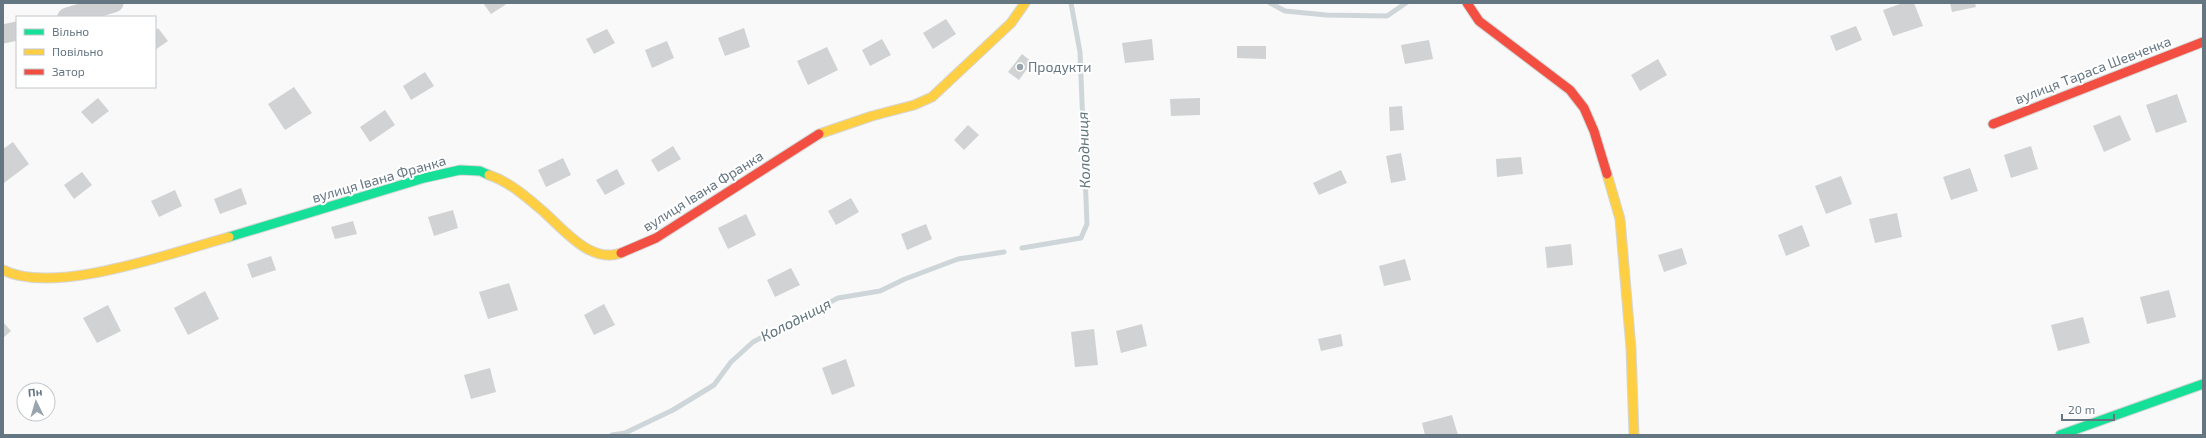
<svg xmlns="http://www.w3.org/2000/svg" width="2206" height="438" font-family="'Exo 2',sans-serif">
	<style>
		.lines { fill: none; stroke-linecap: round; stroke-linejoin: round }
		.stream { stroke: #ced6d9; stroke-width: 5 }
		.building { fill: #d0d2d3 }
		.fast-casing { stroke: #d5d6d7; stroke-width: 11 }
		.slow-casing { stroke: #d5d6d7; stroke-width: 11 }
		.jam-casing { stroke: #d5d6d7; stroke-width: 11 }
		.street { stroke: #cecfd0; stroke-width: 19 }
		.fast { stroke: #16e098; stroke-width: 9 }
		.slow { stroke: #ffcf43; stroke-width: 9 }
		.jam { stroke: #f24e42; stroke-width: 9 }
		.poi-dot { fill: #99a4ac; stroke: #fff; stroke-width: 1.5 }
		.labels { text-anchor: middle; stroke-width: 4; stroke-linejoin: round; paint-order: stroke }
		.poi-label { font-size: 14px; fill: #657683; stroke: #fff; text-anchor: start }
		.street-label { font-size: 14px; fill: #657683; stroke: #fff }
		.water-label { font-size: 15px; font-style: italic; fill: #60757c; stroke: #fff }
	</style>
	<rect width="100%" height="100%" fill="#f9f9f9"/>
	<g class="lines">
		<g class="stream">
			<polyline points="1270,3 1285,11 1326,15 1387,16 1406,3"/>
			<polyline points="1022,248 1081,238 1087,224 1080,52 1071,3"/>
			<polyline points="612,435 625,433 673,410 714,385 731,362 753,342 838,298 880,291 905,279 958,259 1004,252"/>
		</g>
	</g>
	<g class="building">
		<polygon points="483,3 508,3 491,14"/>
		<polygon points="1903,3 1914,3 1923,26 1893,36 1883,10"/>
		<polygon points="1950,3 1975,3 1976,7 1952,12"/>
		<polygon points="946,19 956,34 933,49 923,33"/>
		<polygon points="1856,26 1862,40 1836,51 1830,36"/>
		<polygon points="158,28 168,41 155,50 155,31"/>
		<polygon points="744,28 750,47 725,56 718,38"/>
		<polygon points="607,29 615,43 594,54 586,39"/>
		<polygon points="882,39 891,55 870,66 862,50"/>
		<polygon points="1152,39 1154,60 1125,63 1122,43"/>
		<polygon points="1429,40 1433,59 1405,64 1401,45"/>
		<polygon points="667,41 674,58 652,68 645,50"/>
		<polygon points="1237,46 1266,46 1266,59 1237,58"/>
		<polygon points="827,47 838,70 808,85 797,61"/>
		<polygon points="1022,54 1032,62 1019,80 1008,72"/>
		<polygon points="1658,59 1667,75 1640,91 1631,75"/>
		<polygon points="425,72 434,86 411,100 403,86"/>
		<polygon points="294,87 312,113 285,130 268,104"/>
		<polygon points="2177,94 2187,122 2156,133 2146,105"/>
		<polygon points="98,98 109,111 92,124 81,112"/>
		<polygon points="1200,98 1200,115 1171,116 1170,99"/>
		<polygon points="1402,106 1404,130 1390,131 1389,107"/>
		<polygon points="385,110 395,125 370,142 360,127"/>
		<polygon points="2120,115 2131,140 2104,152 2093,126"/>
		<polygon points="968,125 979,135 964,150 954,140"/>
		<polygon points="13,142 29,164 4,183 3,149"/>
		<polygon points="673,146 681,159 658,172 651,160"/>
		<polygon points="2031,146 2038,169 2011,178 2004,155"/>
		<polygon points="1401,153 1406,180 1391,183 1386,156"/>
		<polygon points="1521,157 1523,174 1497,177 1496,159"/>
		<polygon points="563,158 571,175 546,187 538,170"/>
		<polygon points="1970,168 1978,191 1951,200 1943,177"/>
		<polygon points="617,169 625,184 605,195 596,180"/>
		<polygon points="1341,170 1347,183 1319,195 1313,183"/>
		<polygon points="82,172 92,185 74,199 64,185"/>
		<polygon points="1841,176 1852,204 1826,214 1815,186"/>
		<polygon points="241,188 247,204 220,214 214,199"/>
		<polygon points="175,190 182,206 159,217 151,201"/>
		<polygon points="851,198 859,212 836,225 828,211"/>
		<polygon points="453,210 458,228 434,236 428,217"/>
		<polygon points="1897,213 1902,237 1875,243 1869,219"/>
		<polygon points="746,214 756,235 728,249 718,228"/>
		<polygon points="353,221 357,234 335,239 331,227"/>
		<polygon points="926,224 932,239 907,250 901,234"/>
		<polygon points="1802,225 1810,246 1786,256 1778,235"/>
		<polygon points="1571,244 1573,265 1547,268 1545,247"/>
		<polygon points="1682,248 1687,264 1664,272 1658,255"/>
		<polygon points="271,256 276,270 252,278 247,264"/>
		<polygon points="1405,259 1411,280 1384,286 1379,266"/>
		<polygon points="791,268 800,285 775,297 767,280"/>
		<polygon points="509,283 518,310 488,319 479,292"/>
		<polygon points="2169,290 2176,317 2147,324 2140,297"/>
		<polygon points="205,291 219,319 188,335 174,308"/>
		<polygon points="604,304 615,325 594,335 584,315"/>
		<polygon points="108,305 121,331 97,343 83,318"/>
		<polygon points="2083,317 2090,343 2058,351 2051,325"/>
		<polygon points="3,322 11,331 3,338"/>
		<polygon points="1142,324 1147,346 1121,353 1116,331"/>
		<polygon points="1094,329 1098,365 1075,367 1071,332"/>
		<polygon points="1341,334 1343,346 1321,351 1318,339"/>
		<polygon points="846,359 855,386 832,395 822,368"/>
		<polygon points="490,368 496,392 471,399 464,375"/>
		<polygon points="1452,415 1458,435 1425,435 1422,423"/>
	</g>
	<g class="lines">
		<defs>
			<g id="fast">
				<polyline points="229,237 424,178 460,170 480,171 489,175"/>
				<polyline points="2060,435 2203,384"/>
			</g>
			<g id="slow">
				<polyline points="819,134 872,116 914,105 932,97 1011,23 1025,3"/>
				<polyline points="1607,174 1620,219 1631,348 1634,435"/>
				<path d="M489 175C510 182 529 199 545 213 564 230 591 264 621 253"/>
				<path d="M3 270C54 296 174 252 229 237"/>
			</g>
			<g id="jam">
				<polyline points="1467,3 1479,21 1570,90 1584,108 1594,131 1607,174"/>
				<polyline points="1993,124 2203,42"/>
				<polyline points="621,253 656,238 819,134"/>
			</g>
		</defs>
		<use href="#fast" class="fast-casing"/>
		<use href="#slow" class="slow-casing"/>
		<use href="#jam" class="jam-casing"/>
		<g class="street">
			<polyline points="67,17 114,3"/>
			<polyline points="3,34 17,31"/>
		</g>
		<use href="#fast" class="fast"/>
		<use href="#slow" class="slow"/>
		<use href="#jam" class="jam"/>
	</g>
	<circle class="poi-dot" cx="1020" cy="67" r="4"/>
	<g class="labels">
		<g class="poi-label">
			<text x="1028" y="72">Продукти</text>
		</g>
		<g class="street-label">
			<text transform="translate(2093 70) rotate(-21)" y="5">вулиця Тараса Шевченка</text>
			<text transform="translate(379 179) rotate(-16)" y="5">вулиця Івана Франка</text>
			<text transform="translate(703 191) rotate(-32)" y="5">вулиця Івана Франка</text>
		</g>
		<g class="water-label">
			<text transform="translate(1084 150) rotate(-92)" y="5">Колодниця</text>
			<text transform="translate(796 320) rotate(-27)" y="5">Колодниця</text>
		</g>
	</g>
	<rect width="2206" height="438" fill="none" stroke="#657683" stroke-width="8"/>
	<rect x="16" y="16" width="140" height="72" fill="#ffffff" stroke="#c1c8cd"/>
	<rect x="24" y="29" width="20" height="6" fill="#16e098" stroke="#c1c8cd"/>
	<text x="52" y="36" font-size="12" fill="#657683">Вільно</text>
	<rect x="24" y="49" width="20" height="6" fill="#ffcf43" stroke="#c1c8cd"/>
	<text x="52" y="56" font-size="12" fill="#657683">Повільно</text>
	<rect x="24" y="69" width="20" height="6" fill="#f24e42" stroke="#c1c8cd"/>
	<text x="52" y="76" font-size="12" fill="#657683">Затор</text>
	<g transform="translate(36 402) rotate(355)"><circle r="19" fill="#ffffff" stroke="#c1c8cd"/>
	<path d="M0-3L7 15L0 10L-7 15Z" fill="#99a4ac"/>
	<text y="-6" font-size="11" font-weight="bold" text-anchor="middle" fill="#657683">Пн</text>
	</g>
	<path d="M2062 414v6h52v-6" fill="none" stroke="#657683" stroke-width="2"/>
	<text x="2068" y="414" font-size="12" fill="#657683" stroke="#ffffff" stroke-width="3" paint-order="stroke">20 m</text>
</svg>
